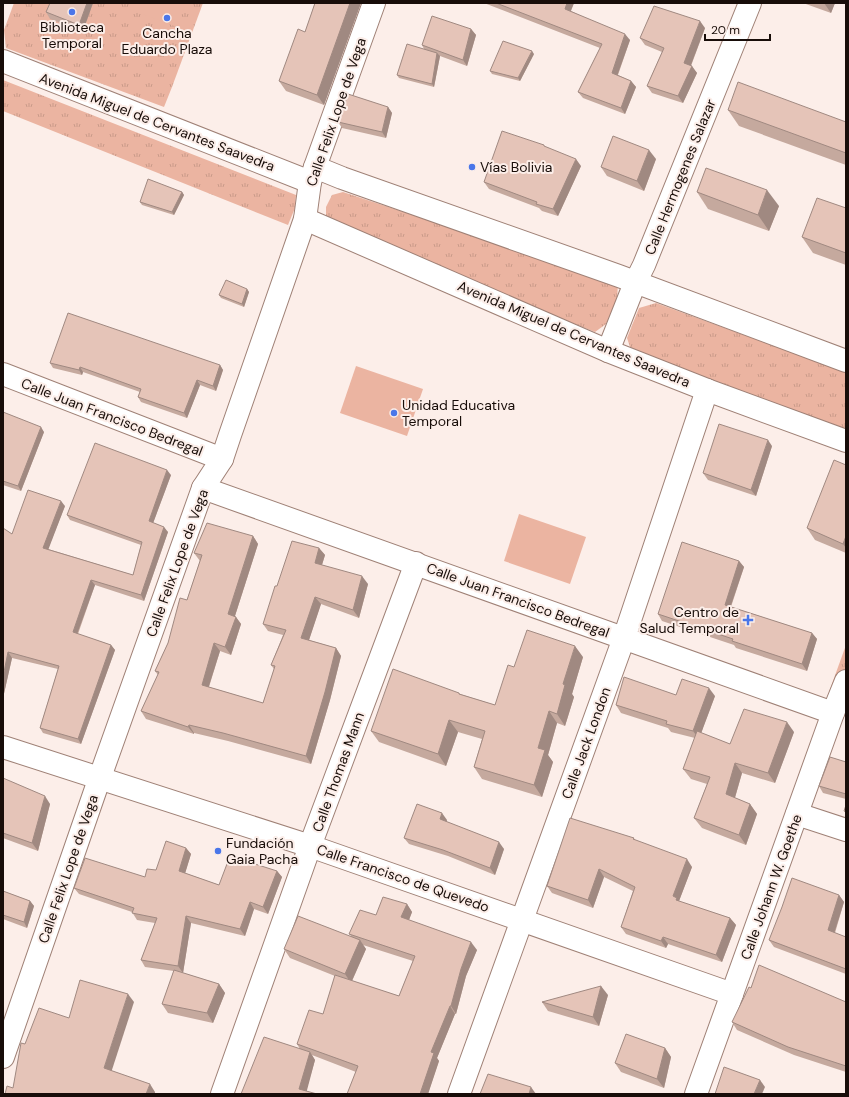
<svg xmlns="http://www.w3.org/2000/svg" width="849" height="1097" font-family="'DM Sans',sans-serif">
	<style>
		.grass { fill: url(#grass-tufts) }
		.garden { fill: #ebb4a1 }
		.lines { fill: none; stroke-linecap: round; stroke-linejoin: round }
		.minor-casing { stroke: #9f8176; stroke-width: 24 }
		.minor { stroke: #fff; stroke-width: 22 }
		.wall { fill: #c5a99e; fill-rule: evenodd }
		.shaded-wall { fill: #a08981 }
		.building { fill: #e5c4b8; stroke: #a08981 }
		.poi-dot { fill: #4a76e9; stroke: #fceee9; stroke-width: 1.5 }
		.labels { text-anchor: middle; stroke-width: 4; stroke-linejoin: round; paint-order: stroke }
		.poi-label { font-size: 14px; fill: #180d09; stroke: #fceee9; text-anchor: start }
		.street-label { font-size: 14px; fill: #180d09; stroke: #fceee9 }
	</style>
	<defs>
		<pattern id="grass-tufts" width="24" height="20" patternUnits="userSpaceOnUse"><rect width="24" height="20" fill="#ebb4a1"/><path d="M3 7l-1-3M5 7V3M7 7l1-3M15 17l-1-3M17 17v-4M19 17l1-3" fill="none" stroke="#c99a89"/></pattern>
	</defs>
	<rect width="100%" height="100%" fill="#fceee9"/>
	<g class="grass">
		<polygon points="14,3 203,3 172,87 164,107 6,48 4,30"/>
		<polygon points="3,80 296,195 295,208 288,225 3,111"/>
		<polygon points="343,192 618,283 617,300 606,324 595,332 376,245 326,217 326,207 332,195"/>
		<polygon points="656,303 846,372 846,431 632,353 627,338 639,308"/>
		<polygon points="846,645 846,698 829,692"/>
	</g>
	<g class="garden">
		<polygon points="131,3 186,3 177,27 129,9"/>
		<polygon points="356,366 423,389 407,436 340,413"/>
		<polygon points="519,514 586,537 570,584 504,561"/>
	</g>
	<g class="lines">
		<defs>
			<g id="minor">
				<polyline points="3,61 310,182"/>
				<polyline points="315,167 342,178 619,276 846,361"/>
				<polyline points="305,219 608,351 707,390 846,441"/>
				<polyline points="608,351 635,283 644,265 750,3"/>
				<polyline points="3,374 222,459"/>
				<polyline points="203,488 833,713"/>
				<polyline points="3,747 310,846 732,994"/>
				<polyline points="797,814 846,830"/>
				<polyline points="3,1057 100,777 203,488 222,459 230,435 305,219 310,182 315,167 374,3"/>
				<polyline points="222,1094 310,846 416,563"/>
				<polyline points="459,1094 624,638 707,390"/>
				<polyline points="696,1094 833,713 846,681"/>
			</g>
		</defs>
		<use href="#minor" class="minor-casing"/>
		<use href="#minor" class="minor"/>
	</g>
	<g class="wall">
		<polygon points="50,3 93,3 83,31 50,19 46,12"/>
		<polygon points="315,3 361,3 324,105 286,91 279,81 305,32"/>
		<polygon points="484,3 574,3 571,11 630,40 618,75 631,81 636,87 625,114 583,98 578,92 600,48"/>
		<polygon points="803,3 835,3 831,13"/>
		<polygon points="705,28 691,66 697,73 683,103 652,93 647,86 662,52 645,45 640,38"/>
		<polygon points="471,29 476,35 467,66 440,56 434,87 399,78 397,75 424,49 422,45"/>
		<polygon points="534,54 520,81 492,74 490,71"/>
		<polygon points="388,107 392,113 386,138 342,128 338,122"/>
		<polygon points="728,110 846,122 846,165 739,126"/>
		<polygon points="656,159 644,191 607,176 601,167"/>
		<polygon points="581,166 558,216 542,211 539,208 489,189 484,182"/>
		<polygon points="182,192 184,195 174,215 142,205 140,202"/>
		<polygon points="697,192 779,206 769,231 708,209"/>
		<polygon points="846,208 846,265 813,253 802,237"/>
		<polygon points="247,289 249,292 244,307 221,298 219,295"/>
		<polygon points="50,363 220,365 223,370 216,391 200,385 187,418 141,402 138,397 140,392 83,372 82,375 53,368"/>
		<polygon points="3,407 4,409 3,412 44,432 21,491 3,485"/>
		<polygon points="772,446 756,496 708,480 703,473"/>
		<polygon points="846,465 846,553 815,540 807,528"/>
		<polygon points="171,475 153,523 168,532 144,601 95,585 78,634 111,645 115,650 81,744 43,733 40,728 58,669 12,658 3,698 12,534 65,506 48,549 133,575 141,545 70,520 67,515"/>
		<polygon points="253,536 258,544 235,616 241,624 231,655 220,651 209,687 263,703 274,669 271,665 283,635 268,631 263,624 277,586 319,548 325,555 322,565 368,584 359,618 321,604 309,640 336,648 341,656 330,700 311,764 228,741 194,733 194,734 146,719 141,711 158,675 155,671 168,643 187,600 200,561 194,553"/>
		<polygon points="739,561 744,567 731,607 812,633 817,639 807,671 736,648 734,645 662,621 658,614"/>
		<polygon points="583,657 572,694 574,697 565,726 557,723 548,755 553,762 542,797 482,779 474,767 482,739 458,732 446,766 379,742 371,731 459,693 460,694 495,705 514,667"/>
		<polygon points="676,695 715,696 701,733 730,744 794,732 775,783 742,773 735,798 750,804 757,814 746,845 702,828 694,818 707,784 691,779 683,769 695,738 671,732 668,728 621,713 616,705"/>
		<polygon points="846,762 846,799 823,793 819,786"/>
		<polygon points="3,778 50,804 38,851 3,838"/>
		<polygon points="447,820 447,822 504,849 495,875 448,856 409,844 404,838"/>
		<polygon points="634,838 635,840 692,867 679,901 680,902 730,918 736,925 722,962 668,944 666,948 626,934 621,927 633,891 604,877 593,908 552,893 547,886"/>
		<polygon points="186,848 191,854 185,873 219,885 277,871 282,877 268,914 254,909 245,936 191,923 183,973 180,972 219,984 225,993 213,1023 168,1013 162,1004 174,971 145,967 141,960 155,923 137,920 132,912 79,894 74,888 145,877 156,870"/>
		<polygon points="3,891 30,901 34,906 27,928 3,919"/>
		<polygon points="839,895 844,902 835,933 846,937 846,974 774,947 769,940"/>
		<path d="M407 904 412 912 409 920 477 950 466 976 456 1014H455L437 1058 439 1061 428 1094H347L356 1072 312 1055 315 1060 306 1091 241 1094 300 1049 297 1044 323 1014 335 976 290 958 284 949 351 936 349 934 376 915ZM363 945 413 961 399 996 352 981 366 949Z"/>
		<polygon points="751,988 846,1002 846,1072 794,1055 737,1030 732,1022"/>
		<polygon points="608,995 599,1026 548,1011 542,1002"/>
		<polygon points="665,1048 671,1057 664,1088 621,1072 615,1063"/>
	</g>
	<g class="shaded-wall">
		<polygon points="87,3 93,3 83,31 79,25"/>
		<polygon points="350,3 361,3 324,105 317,95"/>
		<polygon points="567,3 574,3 569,15 565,9"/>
		<polygon points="824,3 835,3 831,13"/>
		<polygon points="700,21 705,28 689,70 684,63"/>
		<polygon points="471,29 476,35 467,66 463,60"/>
		<polygon points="625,34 630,40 616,79 612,73"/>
		<polygon points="532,51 534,54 520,81 518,78"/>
		<polygon points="437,53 440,56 434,87 432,84"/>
		<polygon points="692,66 697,73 683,103 678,96"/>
		<polygon points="631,81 636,87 625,114 621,108"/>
		<polygon points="388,107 392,113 386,138 382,132"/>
		<polygon points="649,150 656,159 644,191 637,181"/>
		<polygon points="576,159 581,166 558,216 553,209"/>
		<polygon points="767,190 779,206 769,231 758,215"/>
		<polygon points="182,192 184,195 174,215 172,212"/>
		<polygon points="247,289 249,292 244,307 242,304"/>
		<polygon points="220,365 223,370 216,391 213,386"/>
		<polygon points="80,367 83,372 82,375 79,370"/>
		<polygon points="197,380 200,385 187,418 184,413"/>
		<polygon points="41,427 44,432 21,491 18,486"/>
		<polygon points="768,440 772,446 756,496 751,490"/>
		<polygon points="167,470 171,475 152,526 149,521"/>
		<polygon points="61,501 65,506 47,553 43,548"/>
		<polygon points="164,527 168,532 144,601 141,595"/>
		<polygon points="253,536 258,544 233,622 228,614"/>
		<polygon points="846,536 846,548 843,544"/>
		<polygon points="319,548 325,555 320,571 315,563"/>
		<polygon points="739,561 744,567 729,611 725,605"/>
		<polygon points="362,576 368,584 359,618 353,610"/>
		<polygon points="91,580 95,585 76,637 73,632"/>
		<polygon points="315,597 321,604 307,646 301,638"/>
		<polygon points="236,617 241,624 231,655 225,647"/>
		<polygon points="812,633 817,639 807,671 802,664"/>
		<polygon points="214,643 220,651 207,692 202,685"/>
		<polygon points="111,645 115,650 81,744 78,739"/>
		<polygon points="575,646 583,657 572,694 574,697 565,726 557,714 563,684"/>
		<polygon points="336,648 341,656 330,700 311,764 306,756"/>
		<polygon points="8,652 12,658 3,698 3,677"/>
		<polygon points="709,688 715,696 699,739 693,731"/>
		<polygon points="549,711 557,723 548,755 553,762 542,797 534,785 538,748"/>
		<polygon points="449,720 458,732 446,766 438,754"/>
		<polygon points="787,722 794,732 775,783 768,773"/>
		<polygon points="189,725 194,733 194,734 188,727"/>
		<polygon points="735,763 742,773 733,804 726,794"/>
		<polygon points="45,796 50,804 38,851 32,843"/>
		<polygon points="750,804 757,814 746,845 739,835"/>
		<polygon points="442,813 447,820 445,826 440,819"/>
		<polygon points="499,842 504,849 495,875 490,868"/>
		<polygon points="186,848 191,854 184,877 179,871"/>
		<polygon points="687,859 692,867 679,901 682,905 681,908 673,896"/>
		<polygon points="599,869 604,877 593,908 588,900"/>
		<polygon points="277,871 282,877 268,914 263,907"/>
		<polygon points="839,895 844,902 833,937 828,930"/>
		<polygon points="30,901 34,906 27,928 24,922"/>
		<polygon points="250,902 254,909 245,936 240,929"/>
		<polygon points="407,904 412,912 407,925 401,917"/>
		<polygon points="186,916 191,923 183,973 178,966"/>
		<polygon points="730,918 736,925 722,962 716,955"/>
		<polygon points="663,937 668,944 666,948 661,941"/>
		<polygon points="360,940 366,949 351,983 345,974"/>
		<polygon points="471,942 477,950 466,976 456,1014 451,1006 461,969"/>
		<polygon points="219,984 225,993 213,1023 207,1013"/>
		<polygon points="601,986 608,995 599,1026 593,1017"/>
		<polygon points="128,994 134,1002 110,1076 104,1068"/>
		<polygon points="450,1006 455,1014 437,1058 439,1061 428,1094 420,1094 431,1052"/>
		<polygon points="665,1048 671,1057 664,1088 657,1079"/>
		<polygon points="310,1052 315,1060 306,1094 299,1089"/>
		<polygon points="760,1080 765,1087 762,1094 754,1094"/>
		<polygon points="150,1084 155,1092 155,1094 146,1094"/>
		<polygon points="531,1087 536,1094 529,1094"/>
	</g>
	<g class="building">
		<polygon points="50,3 87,3 79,25 46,12"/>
		<polygon points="315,3 350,3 317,95 279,81 298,29 305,32"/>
		<polygon points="496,3 567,3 565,9 625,34 612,73 631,81 621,108 578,92 602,44"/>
		<polygon points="654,6 700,21 684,63 692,66 678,96 647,86 664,48 640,38"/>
		<polygon points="432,16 471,29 463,60 422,45"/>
		<polygon points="503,41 532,51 518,78 490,71"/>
		<polygon points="407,44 437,53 432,84 397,75"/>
		<polygon points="738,82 846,122 846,153 728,110"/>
		<polygon points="348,94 388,107 382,132 338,122"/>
		<polygon points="502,131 544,145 544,146 576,159 553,209 536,204 537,202 484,182"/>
		<polygon points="613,136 649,150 637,181 601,167"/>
		<polygon points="706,168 767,190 758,215 697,192"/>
		<polygon points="148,179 182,192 172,212 140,202"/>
		<polygon points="817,198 846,208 846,253 802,237"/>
		<polygon points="226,280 247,289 242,304 219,295"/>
		<polygon points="68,313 220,365 213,386 197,380 184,413 138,397 141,389 80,367 79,370 50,363"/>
		<polygon points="3,412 41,427 18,486 3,481"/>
		<polygon points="719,424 768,440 751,490 703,473"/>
		<polygon points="95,443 167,470 149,521 164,527 141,595 91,580 73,632 111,645 78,739 40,728 59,666 8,652 3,677 3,528 12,534 28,490 61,501 43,548 133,575 142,542 67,515"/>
		<polygon points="834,460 846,465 846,536 843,544 807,528"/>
		<polygon points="207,523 253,536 228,614 236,617 225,647 214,643 202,685 263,703 275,666 271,665 286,630 263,624 275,586 277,586 292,541 319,548 315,563 362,576 353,610 315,597 301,638 336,648 325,692 306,756 223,733 189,725 188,727 141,711 159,672 155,671 168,643 180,598 187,600 202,555 194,553"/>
		<polygon points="682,542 739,561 725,605 812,633 802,664 732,641 733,639 658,614"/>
		<polygon points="527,630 575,646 563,684 565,685 557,714 549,711 538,748 545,750 534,785 474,767 485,731 449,720 438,754 371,731 393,669 459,693 459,694 495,705 508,665 514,667"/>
		<polygon points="624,677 676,695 682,679 709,688 693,731 666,724 667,721 616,705"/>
		<polygon points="744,709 787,722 768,773 735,763 726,794 750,804 739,835 694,818 710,777 683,769 697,731 730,744"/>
		<polygon points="830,757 846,762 846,794 819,786"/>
		<polygon points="3,778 45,796 32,843 3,833"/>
		<polygon points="417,804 442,813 440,819 499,842 490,868 443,850 404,838"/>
		<polygon points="846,805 846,812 844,811"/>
		<polygon points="570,818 634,838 633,839 687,859 673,896 677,898 676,900 730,918 716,955 663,937 661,941 621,927 635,887 599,869 588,900 547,886"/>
		<polygon points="166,841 186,848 179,871 219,885 230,856 277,871 263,907 250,902 240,929 186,916 178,966 141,960 157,918 132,913 134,908 74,888 85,858 145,877 147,869 156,870"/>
		<polygon points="792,878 839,895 828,930 846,937 846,969 769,940 782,907"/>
		<polygon points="3,891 30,901 24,922 3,915"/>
		<polygon points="383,897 407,904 401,917 471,942 461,969 451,1006 450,1006 431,1052 434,1053 420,1094 347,1094 358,1066 297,1044 309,1010 323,1014 335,975 399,996 415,956 349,934 360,910 376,915"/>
		<polygon points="298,916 360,940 345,974 284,949"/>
		<polygon points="759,965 846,1002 846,1066 788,1047 732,1022 749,987 751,988"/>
		<polygon points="174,970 219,984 207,1013 162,1004"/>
		<polygon points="80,980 128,994 104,1068 150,1084 146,1094 5,1094 7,1086 13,1088 21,1043 25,1044 39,1008 69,1018"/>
		<polygon points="601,986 593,1017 542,1002"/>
		<polygon points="626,1034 665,1048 657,1079 615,1063"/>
		<polygon points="264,1037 310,1052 299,1089 317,1094 241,1094"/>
		<polygon points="724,1067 760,1080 754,1094 715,1094"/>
		<polygon points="488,1074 531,1087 529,1094 480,1094"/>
	</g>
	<g class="poi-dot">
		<circle cx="72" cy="12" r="4"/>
		<circle cx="167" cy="18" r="4"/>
		<circle cx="472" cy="167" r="4"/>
		<circle cx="394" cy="413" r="4"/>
		<path d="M746 614h4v4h4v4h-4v4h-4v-4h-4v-4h4z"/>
		<circle cx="218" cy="851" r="4"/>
	</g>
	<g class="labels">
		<g class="poi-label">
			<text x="72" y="32" text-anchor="middle">Biblioteca<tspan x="72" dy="16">Temporal</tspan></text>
			<text x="167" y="38" text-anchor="middle">Cancha<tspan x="167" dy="16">Eduardo Plaza</tspan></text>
			<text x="480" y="172">Vías Bolivia</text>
			<text x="402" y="410">Unidad Educativa<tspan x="402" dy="16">Temporal</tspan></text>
			<text x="739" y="617" text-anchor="end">Centro de<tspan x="739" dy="16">Salud Temporal</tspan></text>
			<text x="226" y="848">Fundación<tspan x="226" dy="16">Gaia Pacha</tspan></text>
		</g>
		<g class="street-label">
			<text transform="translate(336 112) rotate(-71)" y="5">Calle Felix Lope de Vega</text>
			<text transform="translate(157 122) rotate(21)" y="5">Avenida Miguel de Cervantes Saavedra</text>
			<text transform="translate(680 177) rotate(-68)" y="5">Calle Hermogenes Salazar</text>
			<text transform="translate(574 334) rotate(23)" y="5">Avenida Miguel de Cervantes Saavedra</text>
			<text transform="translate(112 417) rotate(21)" y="5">Calle Juan Francisco Bedregal</text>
			<text transform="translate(177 563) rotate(-70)" y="5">Calle Felix Lope de Vega</text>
			<text transform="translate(518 600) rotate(20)" y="5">Calle Juan Francisco Bedregal</text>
			<text transform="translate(586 743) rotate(-70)" y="5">Calle Jack London</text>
			<text transform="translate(338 772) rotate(-70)" y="5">Calle Thomas Mann</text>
			<text transform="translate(68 869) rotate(-71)" y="5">Calle Felix Lope de Vega</text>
			<text transform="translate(403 878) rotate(19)" y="5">Calle Francisco de Quevedo</text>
			<text transform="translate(771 887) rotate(-70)" y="5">Calle Johann W. Goethe</text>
		</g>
	</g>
	<rect width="849" height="1097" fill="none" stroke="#180d09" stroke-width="8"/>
	<path d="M705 34v6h65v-6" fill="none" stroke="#180d09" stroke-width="2"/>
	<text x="711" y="34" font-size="12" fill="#180d09" stroke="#fceee9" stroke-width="3" paint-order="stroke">20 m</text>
</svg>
